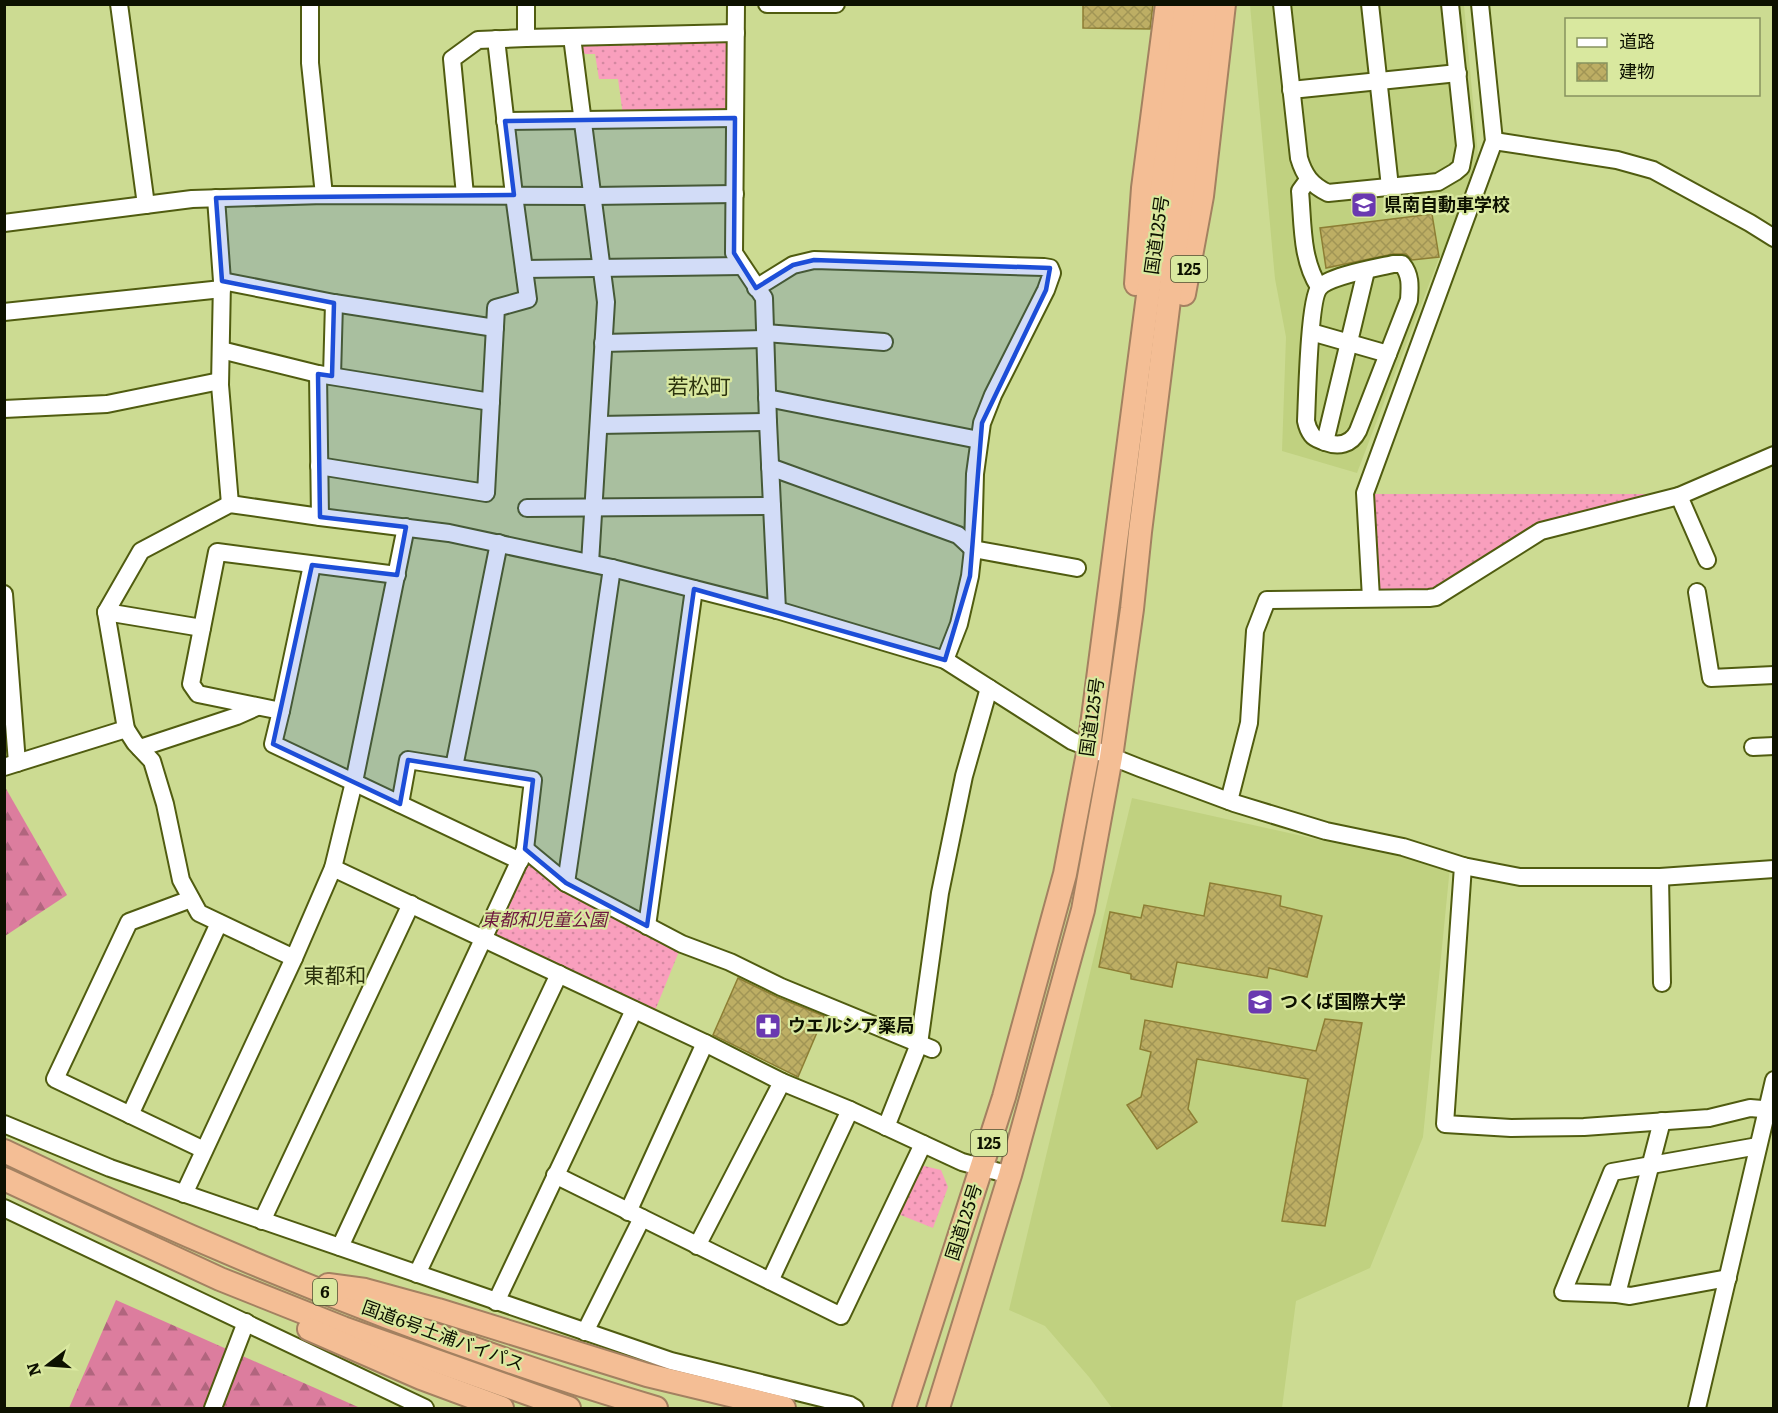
<svg xmlns="http://www.w3.org/2000/svg" width="1778" height="1413" font-family="Literata,'Noto Sans JP',serif">
	<style>
		.built { fill: #c0d180 }
		.grass { fill: url(#grass-dots) }
		.forest { fill: url(#forest-firs) }
		.building { fill: url(#building-cross-hatch); stroke: #8d7e34; stroke-width: 1.5 }
		.lines { fill: none; stroke-linecap: round; stroke-linejoin: round }
		.minor-casing { stroke: #505c10; stroke-width: 20 }
		.highway-casing { stroke: #a38161; stroke-width: 26 }
		.minor { stroke: #fff; stroke-width: 16 }
		.highway { stroke: #f4be95; stroke-width: 22 }
		.marked { fill: #1d4ed8; fill-opacity: 0.2; stroke: #1d4ed8; stroke-width: 4.5; stroke-linejoin: round }
		.labels { text-anchor: middle; stroke-width: 4.5; stroke-linejoin: round; paint-order: stroke }
		.shield { fill: #d9e89f; stroke: #4a5230; stroke-width: 1.5 }
		.shield-label { font-size: 16px; font-weight: bold; fill: #0d1100 }
		.poi-label { font-size: 18px; font-weight: bold; fill: #0d1100; stroke: #d9e89f; text-anchor: start }
		.street-label { font-size: 18px; fill: #0d1100; stroke: #d9e89f }
		.park-label { font-size: 18px; font-style: italic; fill: #6d173e; stroke: #d9e89f }
		.quarter-label { font-size: 21px; fill: #2d340e; stroke: #d9e89f }
	</style>
	<defs>
		<pattern id="grass-dots" width="8" height="8" patternUnits="userSpaceOnUse" patternTransform="scale(1.5)"><rect width="8" height="8" fill="#f99fbd"/><path d="M2 2h.1M6 6h.1" fill="none" stroke="#d488a1" stroke-width="1.8" stroke-linecap="round"/></pattern>
		<pattern id="forest-firs" width="22" height="20" patternUnits="userSpaceOnUse" patternTransform="scale(1.5)"><rect width="22" height="20" fill="#dc7d9e"/><path d="M5 1l3.5 6h-7zM16 11l3.5 6h-7z" fill="#b1657e"/></pattern>
		<pattern id="building-cross-hatch" width="8" height="8" patternUnits="userSpaceOnUse" patternTransform="scale(1.5)"><rect width="8" height="8" fill="#bdae64"/><path d="M0 0l8 8M0 8l8-8" fill="none" stroke="#a19555"/></pattern>
	</defs>
	<rect width="100%" height="100%" fill="#ccdb92"/>
	<g class="built">
		<polygon points="1250,5 1464,5 1478,155 1442,255 1439,258 1357,473 1282,451 1286,337 1275,279"/>
		<polygon points="1132,798 1329,842 1450,867 1423,1137 1370,1268 1296,1301 1282,1408 1112,1408 1089,1377 1045,1326 1009,1310"/>
	</g>
	<g class="grass">
		<polygon points="732,36 731,114 623,115 618,79 599,79 595,54 585,54 576,41"/>
		<polygon points="1370,494 1675,494 1539,526 1434,592 1374,594"/>
		<polygon points="525,849 682,944 652,1018 484,939"/>
		<polygon points="920,1165 941,1170 948,1187 933,1228 898,1214"/>
	</g>
	<g class="forest">
		<polygon points="5,787 67,895 5,936 4,936"/>
		<polygon points="116,1300 358,1407 356,1408 69,1408"/>
	</g>
	<g class="building">
		<polygon points="1083,4 1153,4 1150,29 1083,28"/>
		<polygon points="1432,214 1439,257 1412,260 1406,254 1393,254 1326,268 1320,228"/>
		<polygon points="1210,883 1281,896 1280,906 1322,916 1307,977 1269,968 1267,978 1177,962 1172,987 1131,979 1131,974 1099,967 1110,912 1141,918 1144,905 1204,916"/>
		<polygon points="738,978 777,997 824,1016 798,1077 713,1035"/>
		<polygon points="1325,1019 1362,1023 1325,1226 1282,1221 1308,1079 1197,1059 1188,1109 1197,1122 1157,1149 1127,1105 1141,1097 1151,1052 1140,1049 1145,1020 1316,1051"/>
	</g>
	<g class="lines">
		<defs>
			<g id="minor">
				<polyline points="119,4 146,205"/>
				<polyline points="310,4 310,63 324,195"/>
				<polyline points="526,4 526,38"/>
				<polyline points="736,4 734,253 764,298 768,422 777,610"/>
				<polyline points="767,4 836,4"/>
				<path d="M1282 4 1299 158C1304 175 1311 185 1328 193L1438 182 1455 172 1461 167 1465 146 1450 4"/>
				<polyline points="1370,4 1390,187"/>
				<polyline points="572,37 606,302 590,563"/>
				<polyline points="1291,90 1458,73"/>
				<polyline points="505,121 735,118"/>
				<polyline points="1494,141 1617,160 1653,170 1750,223 1774,238"/>
				<path d="M1308 180 1300 191C1303 224 1301 259 1319 287"/>
				<polyline points="465,195 452,59 478,40 526,38 736,33"/>
				<polyline points="216,198 222,281 220,385 230,504"/>
				<polyline points="4,223 192,199 324,195 592,196 735,194"/>
				<path d="M1393 264H1402C1411 275 1410 286 1409 300L1358 431C1351 445 1338 447 1325 442 1320 440 1315 439 1312 435 1309 431 1307 426 1306 421 1307 400 1309 301 1319 288 1328 276 1376 268 1393 264Z"/>
				<polyline points="524,269 742,266"/>
				<polyline points="222,281 334,303 495,328"/>
				<polyline points="756,288 793,265 814,260 1044,267 1050,268 1052,273 1046,290 993,395 982,423 975,474 973,549 970,576 959,624 945,660"/>
				<polyline points="4,312 222,289"/>
				<polyline points="1311,332 1388,354"/>
				<polyline points="765,333 884,342"/>
				<polyline points="603,343 765,339"/>
				<polyline points="221,350 318,374 491,402"/>
				<polyline points="318,374 320,517"/>
				<polyline points="332,376 334,303"/>
				<polyline points="767,398 979,440"/>
				<polyline points="4,409 107,404 220,381"/>
				<polyline points="599,425 768,422"/>
				<polyline points="1325,442 1366,271"/>
				<polyline points="319,466 486,493 496,308 528,299 514,195 496,39"/>
				<polyline points="770,467 958,535 973,549 1077,568"/>
				<polyline points="1679,496 1707,560"/>
				<polyline points="527,508 772,506"/>
				<polyline points="397,575 217,552 191,684 198,694 281,711 273,744 520,861"/>
				<polyline points="1697,592 1711,678 1774,675"/>
				<polyline points="4,594 17,763"/>
				<polyline points="1371,598 1365,493 1494,141 1480,4"/>
				<polyline points="106,612 202,628"/>
				<polyline points="281,711 312,565"/>
				<polyline points="126,729 135,743 152,761 165,804 181,880 199,913 294,958"/>
				<polyline points="1753,747 1774,746"/>
				<polyline points="140,748 237,716 257,707"/>
				<polyline points="4,767 126,729 106,612 141,551 230,504 320,517 449,533 612,568 777,610 945,660 1072,741 1140,768 1234,803 1326,831 1403,847 1463,866 1445,1124 1511,1128 1584,1127 1709,1118 1750,1108 1774,1110"/>
				<polyline points="454,767 499,543"/>
				<polyline points="1229,801 1249,723 1255,631 1267,600 1429,598 1436,597 1541,531 1679,496 1774,455"/>
				<polyline points="400,804 408,760 533,780 525,849"/>
				<polyline points="1463,866 1520,877 1660,877 1774,869"/>
				<polyline points="333,868 705,1043 782,1082 850,1110 962,1162 1010,1175"/>
				<polyline points="1660,877 1662,983"/>
				<polyline points="566,883 612,568"/>
				<polyline points="191,899 129,922 55,1079 204,1150"/>
				<polyline points="647,926 694,589"/>
				<polyline points="130,1115 219,923"/>
				<polyline points="1662,1121 1617,1294 1630,1296 1728,1278"/>
				<polyline points="4,1124 110,1168 671,1361 850,1405 855,1408"/>
				<polyline points="886,1127 919,1044 940,893 964,776 989,688"/>
				<polyline points="555,1175 841,1316 923,1144"/>
				<polyline points="184,1194 294,958 333,868 354,782 406,527"/>
				<polyline points="4,1208 425,1408"/>
				<polyline points="628,1212 705,1043"/>
				<polyline points="262,1221 411,904"/>
				<polyline points="697,1246 782,1082"/>
				<polyline points="340,1247 525,849 566,883 682,944 730,962 781,987 932,1049"/>
				<polyline points="417,1274 559,974"/>
				<polyline points="770,1281 850,1110"/>
				<polyline points="1617,1294 1563,1292 1612,1172 1758,1146"/>
				<polyline points="496,1302 634,1010"/>
				<polyline points="585,1332 642,1218"/>
				<polyline points="213,1408 246,1322"/>
				<polyline points="1697,1408 1774,1080"/>
			</g>
			<g id="highway">
				<polyline points="1136,284 1143,188 1167,4"/>
				<polyline points="1184,294 1202,196 1224,4"/>
				<path d="M4 1151C214 1252 432 1342 656 1408"/>
				<polyline points="4,1179 220,1279 343,1328 569,1408"/>
				<polyline points="328,1285 365,1290 438,1310 647,1375 784,1408"/>
				<polyline points="309,1329 421,1378 502,1408"/>
				<polyline points="904,1408 1004,1097 1065,874 1089,748 1186,4"/>
				<polyline points="938,1408 1010,1175 1083,910 1111,757 1132,609 1140,532 1206,4"/>
			</g>
		</defs>
		<use href="#minor" class="minor-casing"/>
		<use href="#highway" class="highway-casing"/>
		<use href="#minor" class="minor"/>
		<use href="#highway" class="highway"/>
	</g>
	<path class="marked" d="M735 118 734 253 756 288 793 265 814 260 1050 268 1046 290 982 423 970 576 945 660 694 589 647 926 566 883 525 849 533 780 408 760 400 804 273 744 312 565 397 575 406 527 320 517 318 374 332 376 334 303 222 281 216 198 514 195 505 121Z"/>
	<defs>
		<symbol id="school-square" viewBox="-11 -11 22 22"><rect x="-9" y="-9" width="18" height="18" rx="4" fill="#6a39b0" stroke="#d9e89f"/><path d="M0-5L7-2L0 1L-7-2ZM-4 1L0 2.5L4 1V4Q0 6-4 4Z" fill="#fff"/></symbol>
		<symbol id="university-square" viewBox="-11 -11 22 22"><rect x="-9" y="-9" width="18" height="18" rx="4" fill="#6a39b0" stroke="#d9e89f"/><path d="M0-5L7-2L0 1L-7-2ZM-4 1L0 2.5L4 1V4Q0 6-4 4Z" fill="#fff"/></symbol>
		<symbol id="pharmacy-square" viewBox="-11 -11 22 22"><rect x="-9" y="-9" width="18" height="18" rx="4" fill="#6a39b0" stroke="#d9e89f"/><path d="M-2-6h4v4h4v4h-4v4h-4v-4h-4v-4h4Z" fill="#fff"/></symbol>
	</defs>
	<g fill-rule="evenodd">
		<use href="#school-square" x="1349" y="190" width="30" height="30"/>
		<use href="#university-square" x="1245" y="987" width="30" height="30"/>
		<use href="#pharmacy-square" x="753" y="1011" width="30" height="30"/>
	</g>
	<g class="labels">
		<g class="shield">
			<rect x="1171" y="256" width="36" height="26" rx="4.5"/>
			<rect x="971" y="1130" width="36" height="26" rx="4.5"/>
			<rect x="313" y="1279" width="24" height="26" rx="4.5"/>
		</g>
		<g class="shield-label">
			<text x="1189" y="275">125</text>
			<text x="989" y="1149">125</text>
			<text x="325" y="1298">6</text>
		</g>
		<g class="poi-label">
			<text x="1384" y="211">県南自動車学校</text>
			<text x="1280" y="1008">つくば国際大学</text>
			<text x="788" y="1032">ウエルシア薬局</text>
		</g>
		<g class="street-label">
			<text transform="translate(1157 235) rotate(-82)" y="6">国道125号</text>
			<text transform="translate(1092 717) rotate(-82)" y="6">国道125号</text>
			<text transform="translate(964 1222) rotate(-72)" y="6">国道125号</text>
			<text transform="translate(443 1336) rotate(20)" y="6">国道6号土浦バイパス</text>
		</g>
		<g class="park-label">
			<text x="544" y="926">東都和児童公園</text>
		</g>
		<g class="quarter-label">
			<text x="699" y="394">若松町</text>
			<text x="335" y="983">東都和</text>
		</g>
	</g>
	<rect width="1778" height="1413" fill="none" stroke="#0d1100" stroke-width="12"/>
	<rect x="1565" y="18" width="195" height="78" fill="#d9e89f" stroke="#87925f" stroke-width="1.5"/>
	<rect x="1577" y="38" width="30" height="9" fill="#ffffff" stroke="#87925f" stroke-width="1.5"/>
	<text x="1619" y="48" font-size="18" fill="#0d1100">道路</text>
	<rect x="1577" y="63" width="30" height="18" fill="url(#building-cross-hatch)" stroke="#87925f" stroke-width="1.5"/>
	<text x="1619" y="78" font-size="18" fill="#0d1100">建物</text>
	<g transform="translate(48 1365) rotate(253)" stroke="#d9e89f" stroke-width="4.5" paint-order="stroke">
	<path d="M0-4.5L10 22L0 15L-10 22Z" fill="#0d1100"/>
	<text y="-9" font-size="16" font-weight="bold" text-anchor="middle" fill="#0d1100">N</text>
	</g>
</svg>
